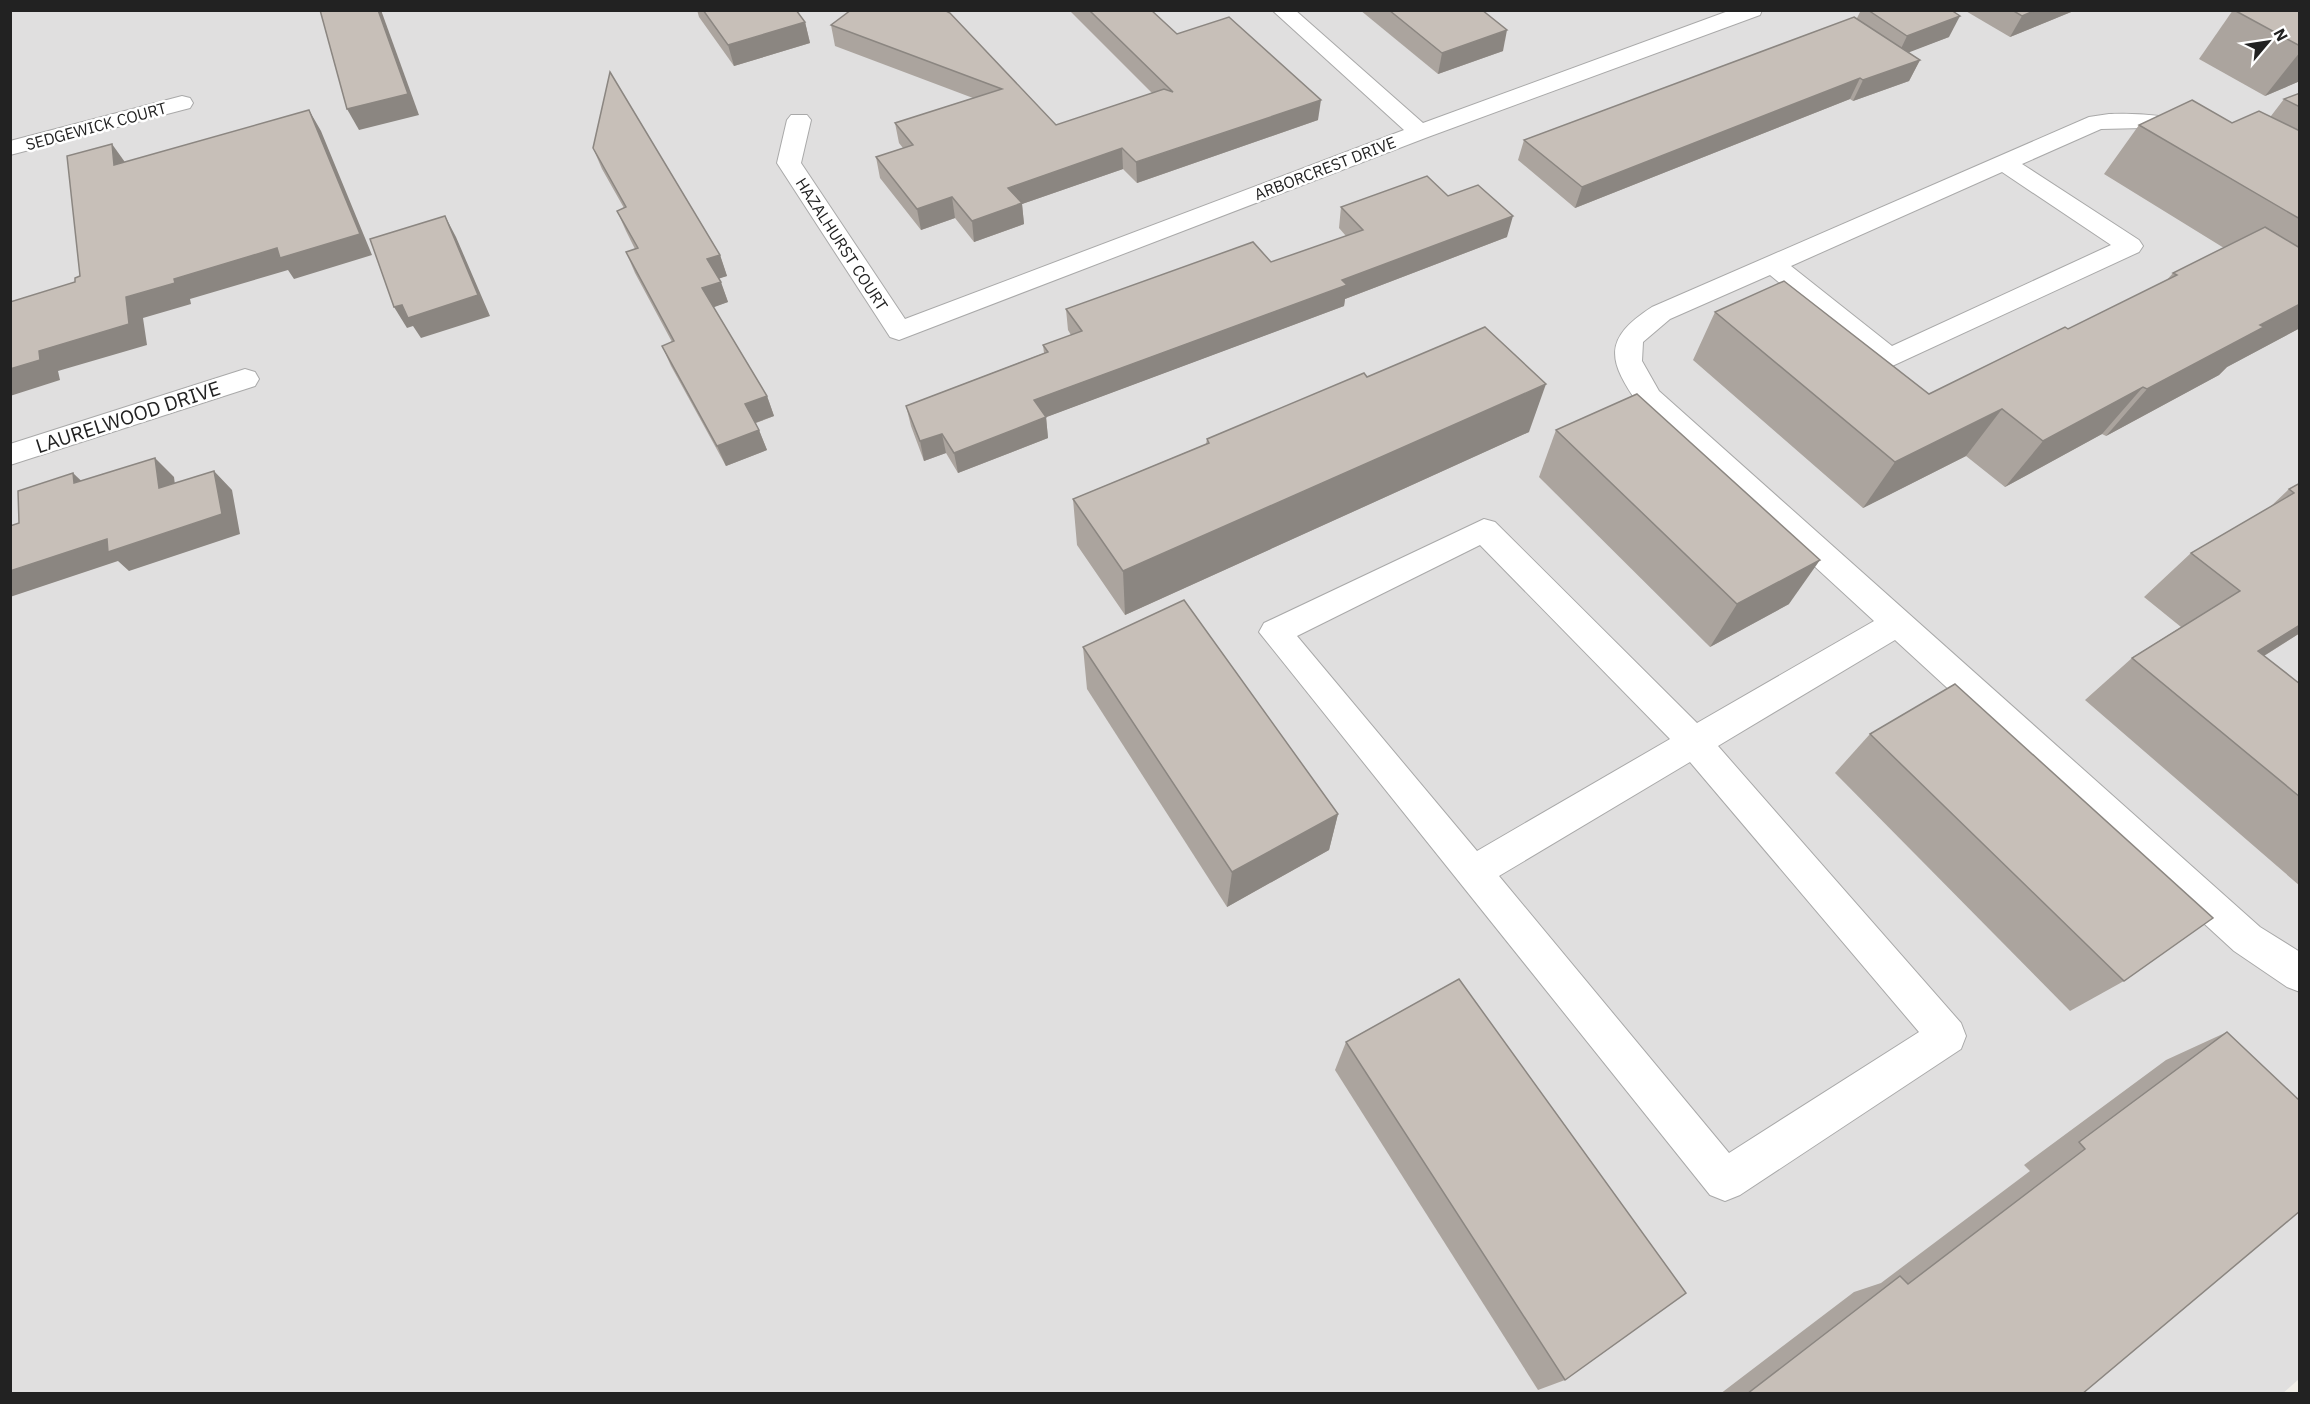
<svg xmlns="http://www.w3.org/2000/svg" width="2310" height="1404" font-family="'IBM Plex Sans',sans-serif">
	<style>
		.residential { fill: #e0dfdf }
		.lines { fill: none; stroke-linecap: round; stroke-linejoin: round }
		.minor-casing { stroke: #a9a9a9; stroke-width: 2 }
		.minor { fill: #fff; fill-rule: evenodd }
		.wall { fill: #aba49e }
		.shaded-wall { fill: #8b8681 }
		.building { fill: #c7bfb8; stroke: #8b8681; stroke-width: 1.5 }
		.labels { text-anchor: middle; stroke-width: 5; stroke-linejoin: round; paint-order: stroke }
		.far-street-label { font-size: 16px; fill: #222; stroke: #fff }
		.street-label { font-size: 20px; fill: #222; stroke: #fff }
	</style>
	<rect width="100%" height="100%" fill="#f2efe9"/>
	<polygon class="residential" points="10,11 2299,11 2299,1379 2282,1394 11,1393"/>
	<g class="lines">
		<defs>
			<g id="minor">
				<polygon points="1272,10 1295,10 1423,123 1731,10 1762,10 1760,15 1428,137 899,340 890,337 777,163 787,120 791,115 807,115 811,120 801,163 905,319 1404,130"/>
				<polygon points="182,96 190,98 193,103 190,108 10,155 10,141"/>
				<path d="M2109 114C2130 113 2189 114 2202 132L2198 137 2190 139 2144 128 2101 129 2022 164 2139 240 2143 246 2139 252 1890 367 1880 365 1770 275 1670 319 1643 342 1642 361 1659 391 2260 927 2300 952V992L2287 987 2234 951 1895 640 1718 746 1961 1023 1966 1036 1961 1049 1740 1195 1725 1201 1710 1195 1259 632 1264 623 1484 519 1495 522 1697 723 1874 621 1639 405C1608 361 1602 339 1652 307L2089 117ZM2002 172 2111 245 1892 346 1791 266ZM1480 545 1670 739 1477 851 1297 636ZM1690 762 1919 1032 1729 1153 1499 876Z"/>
				<polygon points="245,369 255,372 259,379 255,386 10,465 10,444"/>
			</g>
		</defs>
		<use href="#minor" class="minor-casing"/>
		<use href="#minor" class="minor"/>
	</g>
	<g class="wall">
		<polygon points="697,10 796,10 805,22 810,43 734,66 699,17"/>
		<polygon points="944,10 1056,125 1152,93 1069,10 1151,10 1177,34 1318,120 1137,183 1123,169 1022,204 1024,224 974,242 955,218 921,230 880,178 876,157 903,148 899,143 895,123 973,98 835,46 831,25"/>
		<polygon points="1360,10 1482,10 1503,51 1438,74"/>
		<polygon points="1861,10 1951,10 1949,37 1908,52 1920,60 1909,81 1853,101 1850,99 1575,208 1518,160 1524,140 1857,18"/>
		<polygon points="1964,10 2076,10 2010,37"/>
		<polygon points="2233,10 2300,10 2300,81 2265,96 2199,59"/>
		<polygon points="2300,93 2300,328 2227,367 2219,375 2106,436 2102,434 2005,487 1966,456 1863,508 1693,360 1715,312 1929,394 2068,329 2166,281 2173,273 2224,248 2104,174 2139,125 2232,123 2271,116 2284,99"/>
		<polygon points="593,148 720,255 727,276 719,278 728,302 713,307 767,396 774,416 756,423 767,450 726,466 671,366 662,346 672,342 635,273 626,252 635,249 626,231 617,211 624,208 602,169"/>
		<polygon points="1448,196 1507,237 1345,299 1344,306 1046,417 1048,438 958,473 946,453 924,461 911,426 906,406 1044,353 1043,345 1071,335 1068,330 1066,309 1271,262 1346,236 1339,228 1341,207"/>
		<polygon points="1367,377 1529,432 1125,615 1077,545 1073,499 1206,444 1207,439"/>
		<polygon points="1556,430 1789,604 1710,647 1539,477"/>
		<polygon points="2300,483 2300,633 2264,656 2300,684 2300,886 2085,700 2132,658 2181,627 2144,597 2191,553 2269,508 2289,489"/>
		<polygon points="1083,647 1338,814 1329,850 1227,907 1087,689"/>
		<polygon points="1870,734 2124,981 2070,1011 1835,773"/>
		<polygon points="2227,1032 2082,1394 1720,1394 1854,1292 1881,1283 2030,1171 2024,1165 2166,1060"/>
		<polygon points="1346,1042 1565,1380 1538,1390 1335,1070"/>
	</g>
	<g class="shaded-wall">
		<polygon points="378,10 381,10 419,115 359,130 347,109"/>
		<polygon points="2036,10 2076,10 2010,37 2022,16"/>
		<polygon points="1960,16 1949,37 1897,57 1907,36"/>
		<polygon points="805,22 810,43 734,66 728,45"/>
		<polygon points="1507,30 1503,51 1438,74 1442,53"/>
		<polygon points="2300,52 2300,81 2265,96"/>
		<polygon points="1920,60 1909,81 1853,101 1863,80"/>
		<polygon points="1860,78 1850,99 1575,208 1582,187"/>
		<polygon points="1321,100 1318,120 1137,183 1136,162"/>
		<polygon points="309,110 321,131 372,255 294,279 288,270 190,299 191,304 143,318 147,345 58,371 60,380 10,396 10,369 126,297 174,279"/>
		<polygon points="112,144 127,165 114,165"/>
		<polygon points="1122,148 1123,169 1022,204 1024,224 974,242 972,221 1008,188"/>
		<polygon points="952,197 955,218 921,230 917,209"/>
		<polygon points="445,216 456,237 490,316 421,338 413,326 407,328 394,307 402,305"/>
		<polygon points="1513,216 1507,237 1345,299 1344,306 1036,421 1034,400 1342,280"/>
		<polygon points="720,255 727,276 715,280 707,259"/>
		<polygon points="721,282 728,302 709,309 702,288"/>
		<polygon points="2300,304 2300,328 2227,367 2219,375 2106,436 2147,389 2260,325"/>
		<polygon points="1546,384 1529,432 1125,615 1123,571"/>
		<polygon points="2143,387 2102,434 2005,487 2043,441"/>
		<polygon points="767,396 774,416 752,424 745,404"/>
		<polygon points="2002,409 1966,456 1863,508 1895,462"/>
		<polygon points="1046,417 1048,438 958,473 954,453"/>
		<polygon points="759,430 767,450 726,466 717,446"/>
		<polygon points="942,434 946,453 924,461 920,441"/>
		<polygon points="155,458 174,477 178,508 159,488"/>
		<polygon points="214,471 232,490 240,534 129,571 118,561 10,597 10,571"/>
		<polygon points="73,473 94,493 74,483"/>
		<polygon points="1820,560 1789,604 1710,647 1737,604"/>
		<polygon points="2300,625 2300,633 2205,693 2258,651"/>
		<polygon points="1338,814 1329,850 1227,907 1232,872"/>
	</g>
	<g class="building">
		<polygon points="320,10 378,10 408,94 347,109"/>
		<polygon points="703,10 796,10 805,22 728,45"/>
		<polygon points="851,10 944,10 950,13 1056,125 1164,89 1173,92 1089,10 1151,10 1177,34 1229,17 1321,100 1136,162 1122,148 1008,188 1022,203 972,221 952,197 917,209 876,157 913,145 895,123 1002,89 831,25"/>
		<polygon points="1389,10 1482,10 1507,30 1442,53"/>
		<polygon points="1868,10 1951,10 1960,16 1907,36"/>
		<polygon points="2012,10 2036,10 2022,16"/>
		<polygon points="2234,10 2300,10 2300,46"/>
		<polygon points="1854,17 1920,60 1863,80 1860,78 1582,187 1524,140"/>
		<polygon points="610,72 720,255 707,259 721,282 702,288 767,396 745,404 759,430 717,446 662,346 674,341 626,252 638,248 617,211 626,207 593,148"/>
		<polygon points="2300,93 2300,107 2284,99"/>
		<polygon points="2192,100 2232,123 2259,111 2300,131 2300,219 2139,125"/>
		<polygon points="309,110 360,234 280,258 277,248 174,279 175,283 126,297 129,324 39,351 40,360 10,369 10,302 75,282 75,278 80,276 67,156 112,144 114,165"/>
		<polygon points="1427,176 1448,196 1478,185 1513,216 1342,280 1347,285 1034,400 1046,417 954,453 942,434 920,441 906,406 1048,352 1043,345 1082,331 1066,309 1253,242 1271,262 1363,230 1341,207"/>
		<polygon points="445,216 478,295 408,318 402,305 394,307 370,239"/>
		<polygon points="2265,227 2300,248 2300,304 2260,325 2264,327 2147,389 2143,387 2043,441 2002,409 1895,462 1715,312 1784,281 1929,394 2065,327 2068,329 2177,275 2173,273"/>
		<polygon points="1485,327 1546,384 1123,571 1073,499 1209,443 1207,439 1364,373 1367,377"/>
		<polygon points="1637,394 1820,560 1737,604 1556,430"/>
		<polygon points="155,458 159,488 214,471 222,514 108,552 107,539 10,571 10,526 19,523 18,491 73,473 74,483"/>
		<polygon points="2300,483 2300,625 2258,651 2300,684 2300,797 2132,658 2240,591 2191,553 2294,493 2289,489"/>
		<polygon points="1184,600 1338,814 1232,872 1083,647"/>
		<polygon points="1955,684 2213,918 2124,981 1870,734"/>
		<polygon points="1459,979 1686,1293 1565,1380 1346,1042"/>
		<polygon points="2227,1032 2300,1101 2300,1211 2082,1394 1747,1394 1900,1276 1908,1284 2085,1149 2079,1142"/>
	</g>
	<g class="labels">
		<g class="far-street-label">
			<text transform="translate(96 126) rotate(-15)" y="6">SEDGEWICK COURT</text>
			<text transform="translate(1325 168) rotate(-21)" y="6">ARBORCREST DRIVE</text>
			<text transform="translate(842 244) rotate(57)" y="6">HAZALHURST COURT</text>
		</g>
		<g class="street-label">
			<text transform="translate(128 417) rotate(-18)" y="7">LAURELWOOD DRIVE</text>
		</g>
	</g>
	<rect width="2310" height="1404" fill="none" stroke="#222222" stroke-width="24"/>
	<g transform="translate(2268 42) rotate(61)" stroke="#ffffff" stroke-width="4.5" paint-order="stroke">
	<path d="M0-4.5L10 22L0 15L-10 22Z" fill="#222222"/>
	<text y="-9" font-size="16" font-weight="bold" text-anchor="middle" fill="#222222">N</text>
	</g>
</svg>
